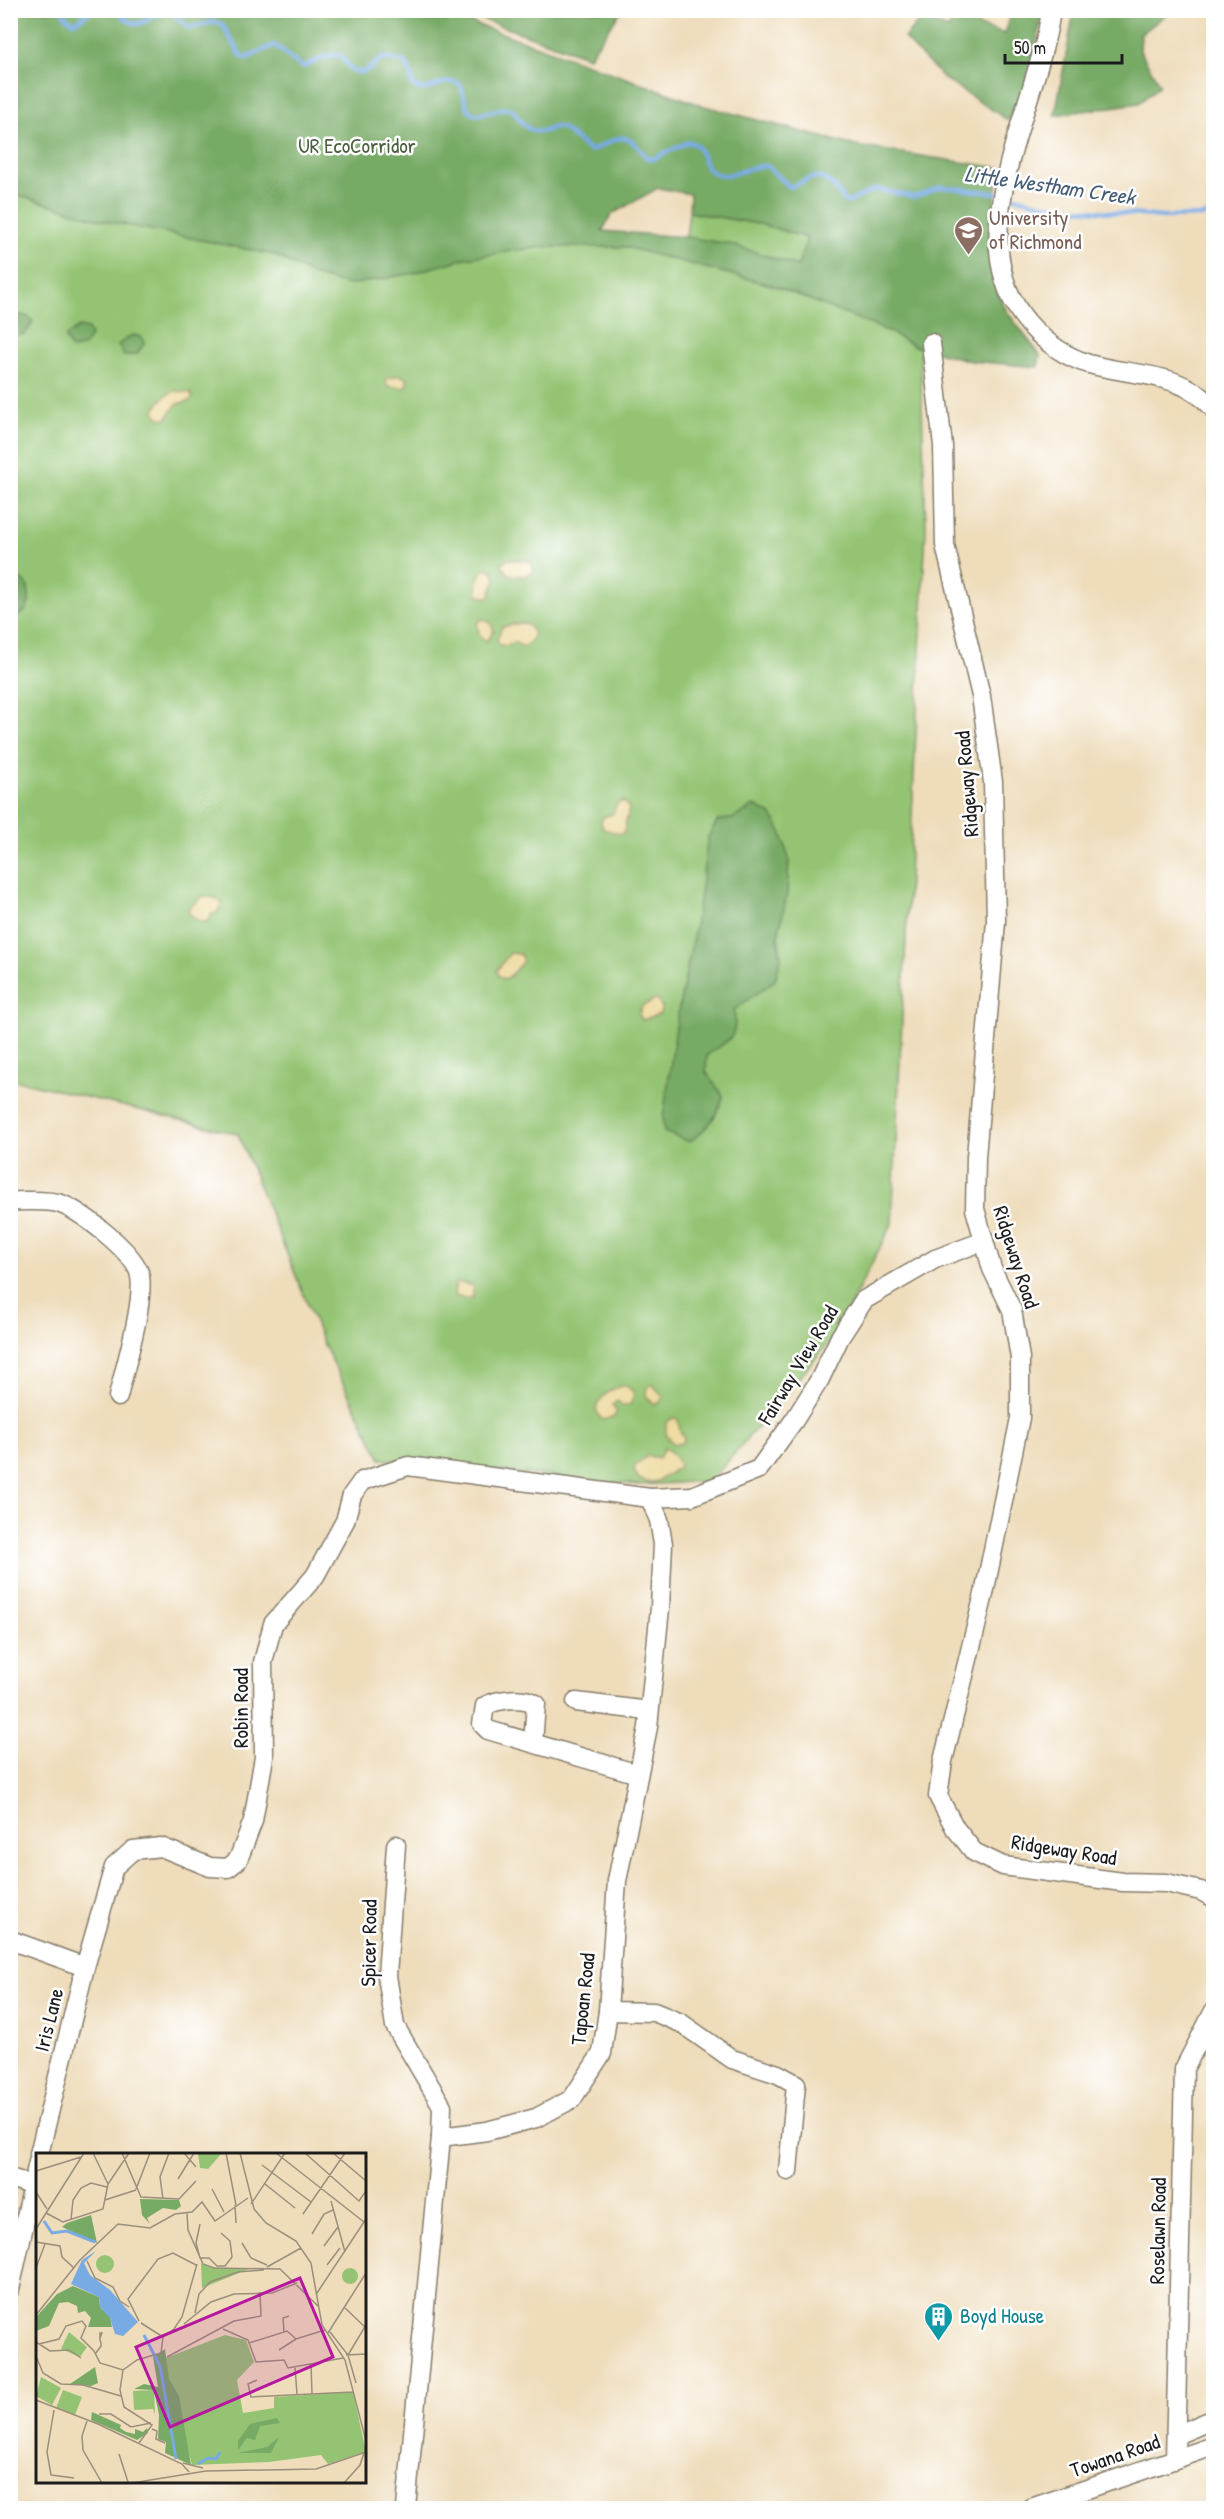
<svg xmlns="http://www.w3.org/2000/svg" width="1224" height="2519" font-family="'Patrick Hand',sans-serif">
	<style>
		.green { fill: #94c473; stroke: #587048; stroke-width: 1.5 }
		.forest { fill: #77aa65; stroke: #4a6340; stroke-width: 1.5; fill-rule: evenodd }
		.sand { fill: #eeda9e; stroke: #857b5d; stroke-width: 1.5 }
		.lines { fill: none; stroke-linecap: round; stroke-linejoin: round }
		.stream { stroke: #78aae4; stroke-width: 4.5 }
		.minor-casing { stroke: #857c6b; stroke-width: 21 }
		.minor { stroke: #fff; stroke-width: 18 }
		.labels { text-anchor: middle; stroke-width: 5; stroke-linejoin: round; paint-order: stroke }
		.park-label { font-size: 21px; fill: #4c5f3f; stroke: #fff }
		.education-label { font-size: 21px; fill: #785e54; stroke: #fff; text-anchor: start }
		.street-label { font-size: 21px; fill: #1c1c1c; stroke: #fff }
		.culture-label { font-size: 21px; fill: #0d838f; stroke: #fff; text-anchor: start }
		.water-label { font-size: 22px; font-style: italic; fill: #455c76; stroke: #fff }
		.inset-river { fill: none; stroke: #78aae4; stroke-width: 3 }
		.inset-road { fill: none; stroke: #9a8f7b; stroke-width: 1.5 }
		.view { fill: #b5179e; fill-opacity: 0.15; stroke: #b5179e; stroke-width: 3 }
		.inset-edge { fill: none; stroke: #1c1c1c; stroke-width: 3 }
	</style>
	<rect width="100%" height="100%" fill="#fff"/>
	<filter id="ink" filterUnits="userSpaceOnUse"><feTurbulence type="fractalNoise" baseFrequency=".0167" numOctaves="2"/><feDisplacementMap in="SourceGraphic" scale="12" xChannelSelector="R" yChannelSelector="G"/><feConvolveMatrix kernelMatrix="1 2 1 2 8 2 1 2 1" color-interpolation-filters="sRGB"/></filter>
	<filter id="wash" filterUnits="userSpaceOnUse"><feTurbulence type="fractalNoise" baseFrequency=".008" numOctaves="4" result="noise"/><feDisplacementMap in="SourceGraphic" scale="24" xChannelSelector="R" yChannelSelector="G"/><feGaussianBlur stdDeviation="1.35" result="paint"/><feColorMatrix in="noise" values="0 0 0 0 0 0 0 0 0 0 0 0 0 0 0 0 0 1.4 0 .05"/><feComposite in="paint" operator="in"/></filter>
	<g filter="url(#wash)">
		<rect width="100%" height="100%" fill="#eedcba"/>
		<g class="green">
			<polygon points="11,166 406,263 632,236 917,331 920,347 926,528 892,1224 835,1335 711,1481 638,1485 381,1459 325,1347 238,1134 11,1079"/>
			<polygon points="689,212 764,225 808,238 798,266 686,237"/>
		</g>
		<g class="forest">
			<path d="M10 11H440L701 105 856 146 1001 168C991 213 980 263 1004 306 1014 323 1028 339 1040 355L1038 367 971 361 914 346 890 332 775 286 626 247H541L466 258 414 273 349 285 312 275 275 255 101 220 11 193ZM658 188 690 194 689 212 764 225 807 238 798 266 730 244 686 237 602 231 612 214Z"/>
			<polygon points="458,11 621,11 589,57"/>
			<polygon points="1012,11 1044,11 1022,98 1009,121 944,79 904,38 922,18 948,29 954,18 1005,34"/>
			<polygon points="1074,11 1171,11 1141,34 1140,51 1160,85 1139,103 1055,115"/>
			<polygon points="20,315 29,317 33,322 25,334 12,336 11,320"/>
			<polygon points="79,327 88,329 91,335 83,347 71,349 65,337"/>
			<polygon points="132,335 141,337 145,342 137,354 124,356 118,345"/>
			<path d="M14 575 27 584C31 600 31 616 10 617V576Z"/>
			<path d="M754 806 772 815 782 834 789 859 787 894 778 936 781 959 775 980 734 1010C738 1041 729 1039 707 1055L706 1072 723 1096C718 1117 706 1130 689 1142L664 1132 663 1118 678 1013 696 922 708 837 718 820 732 819Z"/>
		</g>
		<g class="sand">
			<polygon points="400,375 408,379 405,388 387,386 386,379"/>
			<path d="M177 391 191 393 192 398 190 401 177 404 166 419 158 417 154 412C157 403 167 392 177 391Z"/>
			<path d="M508 559 530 561 534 569C528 579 518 576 508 574L501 564Z"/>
			<polygon points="485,569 492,570 496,579 490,595 486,598 477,594 478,578"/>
			<polygon points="481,619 490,622 494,631 487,641 480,637 477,624"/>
			<path d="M520 623C528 623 530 627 534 634L530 642 523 647 514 642 507 646 499 645 497 639 502 627Z"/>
			<polygon points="623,801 629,808 624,832 621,834 603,829 601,822 603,817 613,814 617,804"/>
			<path d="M203 896 216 898 222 903 217 913 212 914 208 921C200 924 193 918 188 912L189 908Z"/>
			<polygon points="510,953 520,954 523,961 509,977 504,979 498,975 497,970"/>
			<polygon points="656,999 662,1007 660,1014 643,1020 639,1015 641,1007"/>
			<polygon points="456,1282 473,1286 473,1298 461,1298 454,1295"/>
			<polygon points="652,1384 664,1397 658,1404 654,1404 646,1396 647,1388"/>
			<path d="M626 1385 634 1393 631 1404 623 1406 617 1401 612 1405 616 1410 615 1417 602 1420 596 1410C600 1395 611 1388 626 1385Z"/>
			<polygon points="673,1418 678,1419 680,1431 684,1438 683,1443 673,1444 666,1434 666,1423"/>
			<path d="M664 1448C670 1450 679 1460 679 1467 666 1474 656 1489 639 1479L634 1471 635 1465 648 1456 659 1458Z"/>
		</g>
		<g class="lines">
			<g class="stream">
				<polyline points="62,10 67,18 75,22 93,10"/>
				<path d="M116 10C144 38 141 15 167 11L172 13 189 28 214 22 222 24 241 56 247 58 274 45C285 52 291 61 303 67 316 62 325 54 339 55 344 59 347 66 352 70 362 78 374 65 382 58L405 62 411 73 412 85C429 98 443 73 461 85L467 108 473 114C487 116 498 106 512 109 521 122 529 136 547 130 553 128 555 126 562 128L589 150H593C622 136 625 129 647 158L653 159 688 142C705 144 700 167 714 173 731 181 750 164 767 166L790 187C797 185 802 181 809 179 825 172 837 189 844 201L849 202 876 189 914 197 941 187 998 193"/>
				<polyline points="1006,195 1055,207 1163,217 1202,216 1214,213"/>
			</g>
		</g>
	</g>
	<g filter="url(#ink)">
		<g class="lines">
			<defs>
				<g id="minor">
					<path d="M1051 10C1039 105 954 239 1029 324 1045 342 1066 357 1089 364 1134 377 1181 370 1214 409"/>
					<polyline points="931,343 943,446 945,545 981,696 993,782 996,921 976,1157 975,1209 992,1269 1012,1310 1020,1358 1020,1418 984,1594 943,1761 938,1796 955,1828 974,1852 1003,1866 1123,1882 1166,1883 1201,1891 1214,1898"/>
					<path d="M10 1201C25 1202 47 1199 61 1204 82 1212 131 1250 139 1272 147 1296 124 1370 118 1397"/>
					<polyline points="576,1702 649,1711"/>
					<path d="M533 1743 536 1704C523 1696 498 1699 485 1706L482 1724 488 1730 638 1774"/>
					<polyline points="396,1845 387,1976 395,2026 442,2106 441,2137"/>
					<polyline points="10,1940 85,1967"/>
					<polyline points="608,2011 654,2012 681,2023 732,2059 778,2074 796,2084 788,2171"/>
					<polyline points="39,2154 85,1967 114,1867 133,1850 161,1847 210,1867 228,1868 238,1860 253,1821 264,1757 263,1662 273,1624 315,1576 345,1521 352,1495 362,1481 408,1466 650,1498 692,1496 759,1469 795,1419 820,1379 840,1337 864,1300 935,1259 984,1241"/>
					<polyline points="10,2178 32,2185"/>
					<polyline points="10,2289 38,2162"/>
					<polyline points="1176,2435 1214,2419"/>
					<polyline points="1175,2459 1184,2069 1214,2011"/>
					<polyline points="406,2508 441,2137 487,2131 536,2118 572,2099 602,2053 608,2011 617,1881 648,1727 660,1608 663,1544 659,1520 650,1498"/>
					<polyline points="1031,2508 1214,2446"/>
				</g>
			</defs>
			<use href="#minor" class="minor-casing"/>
			<use href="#minor" class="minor"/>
		</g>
	</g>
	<defs>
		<symbol id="university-pin" viewBox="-11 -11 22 30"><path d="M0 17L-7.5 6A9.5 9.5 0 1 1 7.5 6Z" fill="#8d6e63" stroke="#fff"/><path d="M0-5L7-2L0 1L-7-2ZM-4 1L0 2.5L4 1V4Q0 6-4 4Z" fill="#fff"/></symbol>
		<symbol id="building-pin" viewBox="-11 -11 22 30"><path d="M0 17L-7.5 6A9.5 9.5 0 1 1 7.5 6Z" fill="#0f9aa8" stroke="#fff"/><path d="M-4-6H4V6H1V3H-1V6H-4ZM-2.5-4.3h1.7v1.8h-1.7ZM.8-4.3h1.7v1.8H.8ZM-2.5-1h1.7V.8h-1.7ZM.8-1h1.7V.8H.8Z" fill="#fff"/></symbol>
	</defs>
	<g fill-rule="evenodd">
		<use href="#university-pin" x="952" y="214" width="33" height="45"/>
		<use href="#building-pin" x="922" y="2300" width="33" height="45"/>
	</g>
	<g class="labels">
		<g class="park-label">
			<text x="357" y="153">UR EcoCorridor</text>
		</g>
		<g class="education-label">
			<text x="989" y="225">University<tspan x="989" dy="24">of Richmond</tspan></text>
		</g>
		<g class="street-label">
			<text transform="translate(967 784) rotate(-95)" y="7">Ridgeway Road</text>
			<text transform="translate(1016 1257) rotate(72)" y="7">Ridgeway Road</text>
			<text transform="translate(798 1365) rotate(-59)" y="7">Fairway View Road</text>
			<text transform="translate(241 1708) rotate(-90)" y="7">Robin Road</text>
			<text transform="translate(1064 1850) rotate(9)" y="7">Ridgeway Road</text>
			<text transform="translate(369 1943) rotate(-89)" y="7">Spicer Road</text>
			<text transform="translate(583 1999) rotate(-84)" y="7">Tapoan Road</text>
			<text transform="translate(49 2020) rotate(-76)" y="7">Iris Lane</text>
			<text transform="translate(1158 2231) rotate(-89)" y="7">Roselawn Road</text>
			<text transform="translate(1115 2456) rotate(-19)" y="7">Towana Road</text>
		</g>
		<g class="culture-label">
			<text x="960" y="2323">Boyd House</text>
		</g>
		<g class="water-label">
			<text transform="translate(1050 185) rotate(8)" y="8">Little Westham Creek</text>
		</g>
	</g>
	<g transform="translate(36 2153)">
		<rect width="330" height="330" fill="#eedcba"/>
		<path d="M186 0 172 16 164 15 162 0ZM60 111a9 9 0 1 1 18 0a9 9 0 1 1-18 0ZM165 110 173 114 213 116 166 135ZM306 123a8 8 0 1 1 16 0a8 8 0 1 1-16 0ZM33 179 51 194 44 204 25 196ZM189 182 210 187 218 209 201 227 207 260 238 255V244L317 239 330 299 292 311 285 302 233 309 156 312 132 226 130 205ZM5 224 25 235 16 252 0 243ZM27 237 46 244 39 262 20 255ZM118 237 119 262 117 256 98 257 97 238Z" fill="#94c473"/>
		<path d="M104 46 143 47 145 53 140 57 127 55 111 65 114 71 106 62ZM55 62 61 90 26 74 31 70ZM37 133 63 144 64 154 74 164 76 174H52L55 165 49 158 42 160 41 153 32 149 23 150 13 173 0 178V164L21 141ZM129 196 133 226 143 243 155 312 129 300 130 289 122 286 123 262 118 237 98 236 108 231 122 234 117 204ZM59 214 62 230 55 233 34 231ZM56 259 85 272 84 275 90 279 99 281V276L107 279 111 275 112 280 101 287 55 267ZM241 265 244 270 224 273 219 287 211 285 202 297V288L214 271ZM243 284 235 300H202L231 294Z" fill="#77aa65"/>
		<path d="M60 98 48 110 54 122 74 137 102 169 87 183 79 181 74 165 64 154 63 144 35 131 46 107Z" fill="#78aae4"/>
		<path class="inset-river" d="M8 68 16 80 31 78 59 89M108 182 124 213 140 306M162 311 172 305 180 306 184 299"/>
		<path class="inset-road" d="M57 0 72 31M86 0 105 44 143 46 160 28M148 0 160 14M190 0 200 52M204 0 218 56 230 70 260 88 275 110 286 172 309 207 330 288M240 0 328 69M269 0 323 48 330 38M297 0 330 28M226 12 275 49M0 18 45 4M142 26 158 0M229 31 259 55M100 36 114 0M176 36 188 59M0 39 11 56M127 46 124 24 133 0M69 47 100 37M295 48 309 99M215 51 249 0M199 52 200 70M10 60 27 69 67 56 72 31 93 0M151 60 152 77 167 111 178 115 244 116 282 153M267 61 309 0M35 67 37 47 45 35 55 30 71 34M164 71 160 90 164 105H173L181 113H189L196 104 194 88 185 80M0 76 48 0M276 81 288 61 297 57M0 89 24 93 26 104 38 115M206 90 215 105 231 112M288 93 302 74M51 108 59 125 77 134 84 148 93 154M291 112 304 95M231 114 265 95M0 115 9 91M281 140 330 66M309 155 329 174M159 160 163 141 174 129 202 119 228 117M0 162 44 107 82 71 114 75 139 61 156 59 166 49 179 68 212 45M103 168 92 146 122 106 137 100 160 112M105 170 127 184M148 171 175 149 198 141 236 140 261 130M187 176 212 187 220 209 248 207 252 215 307 205M248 179 247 165 253 163M294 179 312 202 320 230M292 180 330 120M127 184 138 176 146 164 161 111M0 189 14 198 33 197 45 205M213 190 251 178 260 186 289 177M3 191 23 186 30 173 46 168 50 173 45 185 58 198 64 210 87 217 101 207 125 200 127 184M243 197 260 186M60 200 65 193V190L64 187V180H66L64 185M310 202 330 201M312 202 330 172M0 203 7 220 25 231 47 232 85 243M131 204 198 168 225 163 224 139M275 211 276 241M259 214 261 242M87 217 84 237 88 254 116 272 103 290M221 227 212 231 215 244 317 239M0 247 62 271 146 311 153 319M67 261H63H75L95 274 115 270M51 268 46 283 47 297 66 330M116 276 121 278 120 286 129 290M83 301 92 329M147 310 167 315M15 322 11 299 18 257M15 322 38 325M96 330 170 318 280 316 330 299M308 330 324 312 328 300"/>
		<path class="view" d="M264 125 297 204 134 274 100 194Z"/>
		<rect width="330" height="330" class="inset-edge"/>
	</g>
	<rect width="1224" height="2519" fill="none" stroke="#fff" stroke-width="36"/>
	<path d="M1005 54v9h117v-9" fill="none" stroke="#1c1c1c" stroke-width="3"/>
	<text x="1014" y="54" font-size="18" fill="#1c1c1c" stroke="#ffffff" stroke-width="4.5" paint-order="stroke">50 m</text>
</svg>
